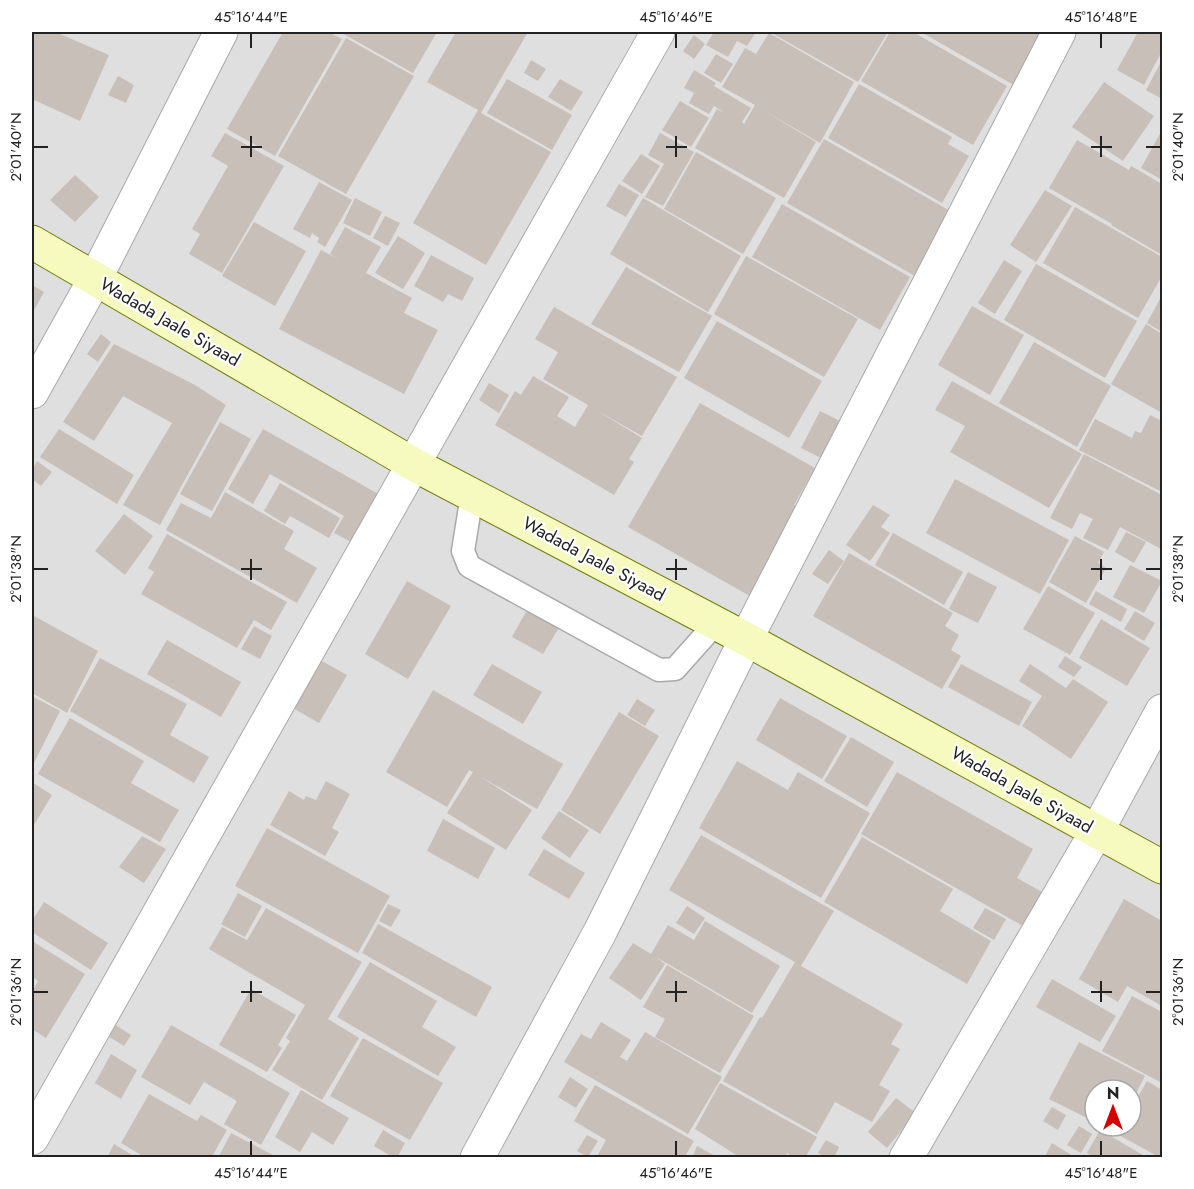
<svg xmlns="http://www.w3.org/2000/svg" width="1194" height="1189" font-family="Jost,sans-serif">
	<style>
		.residential { fill: #e0dfdf; fill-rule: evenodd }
		.building { fill: #c7bfb8 }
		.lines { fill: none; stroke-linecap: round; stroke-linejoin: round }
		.service-casing { stroke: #a9a9a9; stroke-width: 25 }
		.minor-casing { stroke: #a9a9a9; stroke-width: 35 }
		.tertiary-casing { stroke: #a9a9a9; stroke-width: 35 }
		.secondary-casing { stroke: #707d05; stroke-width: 35 }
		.service { stroke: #fff; stroke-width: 22 }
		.minor { stroke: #fff; stroke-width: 33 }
		.tertiary { stroke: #fff; stroke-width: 33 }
		.secondary { stroke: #f7fabf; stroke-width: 33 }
		.ticks { fill: none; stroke: #222; stroke-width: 2 }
		.labels { text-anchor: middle; stroke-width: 4.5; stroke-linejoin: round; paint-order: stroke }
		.street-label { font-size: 18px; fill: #222; stroke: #fff }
		.neatline { fill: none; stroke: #222; stroke-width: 2 }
		.ticks-label { font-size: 15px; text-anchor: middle; fill: #222 }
	</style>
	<rect width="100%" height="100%" fill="#f2efe9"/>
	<path class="residential" d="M32 32H1162V1157H32ZM1095 1090H1131V1126H1095Z"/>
	<g class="building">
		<polygon points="32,32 55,32 109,55 80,121 32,99"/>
		<polygon points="283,32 328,32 342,39 275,156 227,129"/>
		<polygon points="340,32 437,32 413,73"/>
		<polygon points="456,32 528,32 481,113 551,152 486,265 413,223 478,110 427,82"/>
		<polygon points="714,32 756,32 747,46 737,41 728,57 706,45"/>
		<polygon points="770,32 888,32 858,82"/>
		<polygon points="890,32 913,32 1007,86 973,145 861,81"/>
		<polygon points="921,32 1052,32 1019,88"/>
		<polygon points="1138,32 1162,32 1162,51 1144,85 1117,70"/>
		<polygon points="769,33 854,82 820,143 761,109 816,142 784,198 695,148 717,109 725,113 714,106 709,114 689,103 694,93 684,88 694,70 716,83 714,86 751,108 742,122 744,124 755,105 722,87 745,48 756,54"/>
		<polygon points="694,35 705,44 694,59 683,51"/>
		<polygon points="346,38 414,76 346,194 278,156"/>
		<polygon points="716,54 733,64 721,83 704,73"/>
		<polygon points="531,60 546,69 538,81 524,73"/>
		<polygon points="1162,60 1162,99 1146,90"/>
		<polygon points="118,76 134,85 126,103 108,95"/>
		<polygon points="507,79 572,115 552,150 487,113"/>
		<polygon points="560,79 583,92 571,111 548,97"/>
		<polygon points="1104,82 1154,116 1123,161 1072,127"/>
		<polygon points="859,84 952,137 948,144 969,156 942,203 828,138"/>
		<polygon points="680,101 709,118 691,147 662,130"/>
		<polygon points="1162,130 1162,180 1141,168"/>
		<polygon points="225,133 284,166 222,273 189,254 200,234 192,229 228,166 211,156"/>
		<polygon points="660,133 694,152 663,206 645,197 664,164 648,155"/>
		<polygon points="824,139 952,212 915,276 787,203"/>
		<polygon points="1077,140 1129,170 1131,166 1162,184 1162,255 1111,225 1112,224 1049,188"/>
		<polygon points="696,152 776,198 743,254 664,209"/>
		<polygon points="641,154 660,166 642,194 622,181"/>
		<polygon points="75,175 99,197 75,222 50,200"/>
		<polygon points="319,182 352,200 325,247 317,242 319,238 312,233 310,238 293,229"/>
		<polygon points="619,184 639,195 626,217 606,206"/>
		<polygon points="1045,190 1072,206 1036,262 1010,245"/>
		<polygon points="355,198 382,212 370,236 343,223"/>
		<polygon points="643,198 741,256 708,312 610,254"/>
		<polygon points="782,204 910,277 880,330 752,257"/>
		<polygon points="1075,207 1162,257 1162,276 1138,318 1043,263"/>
		<polygon points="385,216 400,223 388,246 373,238"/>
		<polygon points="254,222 306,251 275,306 222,276"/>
		<polygon points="345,227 381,247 366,273 412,298 404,313 438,330 404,394 279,329 321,250 340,260 330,254"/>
		<polygon points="398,236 425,253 403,289 375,273"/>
		<polygon points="431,255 474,278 462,301 448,294 443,302 414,286"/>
		<polygon points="746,256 858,319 824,377 714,314"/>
		<polygon points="1004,260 1022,271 995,314 978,303"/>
		<polygon points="1036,264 1137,321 1105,378 1004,320"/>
		<polygon points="626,267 712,316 679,372 591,324"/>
		<polygon points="32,285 44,292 32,314"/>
		<polygon points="1162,295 1162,332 1147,323"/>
		<polygon points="972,306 1024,335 990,395 938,365"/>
		<polygon points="554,307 677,377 642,436 596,410 642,438 629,459 634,462 614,495 495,425 515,391 521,395 533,376 569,397 557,416 575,427 588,405 543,379 558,352 535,339"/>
		<polygon points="717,321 822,381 789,438 684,378"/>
		<polygon points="1146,324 1162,334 1162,413 1111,384"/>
		<polygon points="101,334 111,342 98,362 87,354"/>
		<polygon points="1034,342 1111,386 1077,447 999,403"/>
		<polygon points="114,344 195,385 226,405 160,525 123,505 172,423 123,396 94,441 63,422"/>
		<polygon points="952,381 1082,454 1049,508 950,452 965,426 935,410"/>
		<polygon points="489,383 509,395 499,413 479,400"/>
		<polygon points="700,403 815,468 794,505 808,513 757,600 628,527"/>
		<polygon points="820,411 848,425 829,462 801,448"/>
		<polygon points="1150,415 1162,421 1162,492 1079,450 1095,419 1132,438 1135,431 1141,433"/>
		<polygon points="220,422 251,439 212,511 180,494"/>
		<polygon points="59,429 134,475 117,504 40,457"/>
		<polygon points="263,429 382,496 355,544 334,533 344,516 270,474 253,504 228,489"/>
		<polygon points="1084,454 1162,495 1162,546 1161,549 1120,527 1108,550 1083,538 1093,519 1080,513 1072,529 1050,518"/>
		<polygon points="37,461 52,472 41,486 32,479 32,470"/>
		<polygon points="955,479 1069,540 1040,594 926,533"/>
		<polygon points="280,483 340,518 329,538 290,516 285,524 264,511"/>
		<polygon points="225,492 294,531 284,549 317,568 297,603 166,530 181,503 211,518"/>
		<polygon points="873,505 890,515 881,527 890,533 870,561 846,545"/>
		<polygon points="124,514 153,536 125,575 95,551"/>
		<polygon points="1126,532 1146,542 1134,563 1115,552"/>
		<polygon points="893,533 963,572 944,605 875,565"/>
		<polygon points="167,534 287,602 271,630 254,620 237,648 141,594 154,572 148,568"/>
		<polygon points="1075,536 1104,552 1098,563 1106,568 1086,603 1049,582"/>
		<polygon points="829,550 844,561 828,584 812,574"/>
		<polygon points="849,553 953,613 945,626 959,635 951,650 961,656 942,689 813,616"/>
		<polygon points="1130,565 1162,581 1144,613 1113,597"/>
		<polygon points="968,572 997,587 978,623 949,609"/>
		<polygon points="407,581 451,606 408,679 365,654"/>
		<polygon points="1048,586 1095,613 1070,655 1023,629"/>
		<polygon points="1096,591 1127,609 1121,622 1089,604"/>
		<polygon points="528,608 560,626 543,654 512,637"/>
		<polygon points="1135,611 1155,623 1144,641 1124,629"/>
		<polygon points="32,615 98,651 67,713 32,693"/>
		<polygon points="1101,619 1150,648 1127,686 1079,658"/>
		<polygon points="254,626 272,636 260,659 241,649"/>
		<polygon points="167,640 241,682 221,717 147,674"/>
		<polygon points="1065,656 1082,667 1074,677 1058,667"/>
		<polygon points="100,658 187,704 170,735 209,757 194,783 70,711"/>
		<polygon points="320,660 347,675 319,723 293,708"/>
		<polygon points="492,664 542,692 523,724 473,695"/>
		<polygon points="961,664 1032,702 1019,726 948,687"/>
		<polygon points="1030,664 1066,688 1073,679 1108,702 1071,759 1022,726 1042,696 1019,681"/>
		<polygon points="433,690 563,764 537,809 481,777 532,810 506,850 447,813 473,772 469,770 447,807 386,772"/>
		<polygon points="32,696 60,711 32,767"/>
		<polygon points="780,698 847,736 822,779 756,740"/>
		<polygon points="637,699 655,710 645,726 627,715"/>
		<polygon points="619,712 659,736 600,834 561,810"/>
		<polygon points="70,718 144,761 131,783 179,810 160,842 38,774"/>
		<polygon points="851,737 894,762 867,807 824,781"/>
		<polygon points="737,761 788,790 798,772 870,813 821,898 699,828"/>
		<polygon points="897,772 1033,849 1017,878 1042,892 1023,926 861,834"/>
		<polygon points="326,781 350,794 332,828 339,832 325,856 270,825 289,791 304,800 306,796 316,800"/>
		<polygon points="32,782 52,795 34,825 32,823"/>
		<polygon points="559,811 589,830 570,858 541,838"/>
		<polygon points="443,819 495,848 478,879 427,851"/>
		<polygon points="267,828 390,896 358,953 235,886"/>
		<polygon points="701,835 834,911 801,966 903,1024 891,1044 900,1049 879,1085 890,1091 872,1122 835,1102 817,1134 723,1081 760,1017 762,1018 795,962 669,890"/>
		<polygon points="142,836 166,849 144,883 119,867"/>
		<polygon points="862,837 953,889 940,911 991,941 967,984 824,902"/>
		<polygon points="544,849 585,873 569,899 528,875"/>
		<polygon points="238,893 262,906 245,937 221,924"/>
		<polygon points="1124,899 1162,921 1162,1006 1127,986 1118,1002 1079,979"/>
		<polygon points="44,902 108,943 91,970 32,932 32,921"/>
		<polygon points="388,904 401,910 391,927 379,921"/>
		<polygon points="687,906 705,918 694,934 676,923"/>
		<polygon points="266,908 362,962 328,1019 359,1038 322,1100 272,1070 290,1041 286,1038 305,1005 209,949 222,927 247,940"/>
		<polygon points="985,908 1006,919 994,940 973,928"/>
		<polygon points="705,921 780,966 752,1013 656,957 665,964 641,1000 609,978 633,943 651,954 668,925 694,940"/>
		<polygon points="378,924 492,987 476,1017 362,953"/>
		<polygon points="32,941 85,974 46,1038 32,1029 32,992 38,981 32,977"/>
		<polygon points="370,962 437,1001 422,1027 456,1047 438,1076 337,1017"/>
		<polygon points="667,965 754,1016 720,1073 655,1037 665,1019 643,1007"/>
		<polygon points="1052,979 1116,1016 1100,1042 1036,1007"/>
		<polygon points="251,989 296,1015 278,1045 282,1048 267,1072 219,1045"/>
		<polygon points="1132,996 1162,1012 1162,1083 1102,1051"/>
		<polygon points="108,1020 131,1035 124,1046 101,1032"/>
		<polygon points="601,1022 631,1040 620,1057 627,1061 645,1032 722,1077 688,1134 564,1062 581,1034 591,1039"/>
		<polygon points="171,1025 290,1093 261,1145 224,1124 237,1101 204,1082 190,1105 141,1077"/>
		<polygon points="363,1038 443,1083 410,1140 330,1096"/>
		<polygon points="1079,1042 1145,1076 1131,1103 1131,1090 1095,1090 1095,1122 1049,1099"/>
		<polygon points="111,1054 137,1070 121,1099 95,1083"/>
		<polygon points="570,1077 588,1089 576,1108 558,1097"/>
		<polygon points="1147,1081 1162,1090 1162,1151 1159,1157 1117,1134 1121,1126 1131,1126 1131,1109"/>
		<polygon points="720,1083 817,1137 805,1158 794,1158 787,1153 785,1158 741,1158 695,1129"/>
		<polygon points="595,1085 694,1141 684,1158 596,1158 606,1140 574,1121"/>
		<polygon points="301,1090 349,1118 333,1145 312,1132 300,1152 275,1137"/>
		<polygon points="149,1094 197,1121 201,1115 227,1130 211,1158 146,1158 121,1143"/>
		<polygon points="896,1098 916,1113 887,1148 868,1132"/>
		<polygon points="1052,1107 1066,1115 1058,1130 1043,1121"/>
		<polygon points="1079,1126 1092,1134 1081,1153 1067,1145"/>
		<polygon points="383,1130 405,1143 397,1158 394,1158 374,1146"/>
		<polygon points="1100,1130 1148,1158 1096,1158 1087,1153"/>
		<polygon points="231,1133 273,1155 271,1158 218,1158"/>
		<polygon points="587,1135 598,1141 588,1157 577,1151"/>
		<polygon points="826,1140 839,1147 834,1158 826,1158 818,1153"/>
		<polygon points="1052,1143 1073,1156 1072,1158 1044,1158"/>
		<polygon points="114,1144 137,1158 107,1158"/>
		<polygon points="697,1146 719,1158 692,1158"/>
	</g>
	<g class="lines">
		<defs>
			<polyline id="service" points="472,495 463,551 469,566 659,670 675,669 716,623"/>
			<g id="minor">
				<polyline points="32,1138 658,32"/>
				<polyline points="477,1158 600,932 746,639 1059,32"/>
				<polyline points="906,1158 1097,831 1162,711"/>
			</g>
			<polyline id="tertiary" points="32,392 95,279 221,32"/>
			<polyline id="secondary" points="32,242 413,464 746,639 1162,867"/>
		</defs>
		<use href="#service" class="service-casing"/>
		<use href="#minor" class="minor-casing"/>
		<use href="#tertiary" class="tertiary-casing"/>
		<use href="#secondary" class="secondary-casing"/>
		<use href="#service" class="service"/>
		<use href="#minor" class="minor"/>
		<use href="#tertiary" class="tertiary"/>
		<use href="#secondary" class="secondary"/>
	</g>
	<path class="ticks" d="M251 33V48M676 33V48M1101 33V48M251 136V157M676 136V157M1101 136V157M33 147H48M241 147H262M666 147H687M1091 147H1112M1146 147H1161M251 559V580M676 559V580M1101 559V580M33 569H48M241 569H262M666 569H687M1091 569H1112M1146 569H1161M251 981V1002M676 981V1002M1101 981V1002M33 992H48M241 992H262M666 992H687M1091 992H1112M1146 992H1161M251 1141V1156M676 1141V1156M1101 1141V1156"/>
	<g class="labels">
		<g class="street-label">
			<text transform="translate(170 322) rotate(30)" y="6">Wadada Jaale Siyaad</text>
			<text transform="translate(594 559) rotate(28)" y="6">Wadada Jaale Siyaad</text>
			<text transform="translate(1022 790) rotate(29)" y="6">Wadada Jaale Siyaad</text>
		</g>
	</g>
	<rect width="1194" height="1189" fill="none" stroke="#ffffff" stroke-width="66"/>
	<g transform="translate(1113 1108)"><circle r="28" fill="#ffffff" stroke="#a7a7a7" stroke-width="1.5"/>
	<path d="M0-4.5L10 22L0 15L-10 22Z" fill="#d40000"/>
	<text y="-9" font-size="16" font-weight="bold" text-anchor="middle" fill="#222222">N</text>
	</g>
	<rect x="33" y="33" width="1128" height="1123" class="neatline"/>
	<g class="ticks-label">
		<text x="251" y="22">45°16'44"E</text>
		<text x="676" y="22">45°16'46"E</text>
		<text x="1101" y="22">45°16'48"E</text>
		<text transform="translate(16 147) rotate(-90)" y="5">2°01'40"N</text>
		<text transform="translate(1178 147) rotate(-90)" y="5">2°01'40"N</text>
		<text transform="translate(16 569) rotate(-90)" y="5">2°01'38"N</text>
		<text transform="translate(1178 569) rotate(-90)" y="5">2°01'38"N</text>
		<text transform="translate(16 992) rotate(-90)" y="5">2°01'36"N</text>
		<text transform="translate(1178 992) rotate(-90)" y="5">2°01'36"N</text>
		<text x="251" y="1178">45°16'44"E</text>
		<text x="676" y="1178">45°16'46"E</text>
		<text x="1101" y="1178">45°16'48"E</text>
	</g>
</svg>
